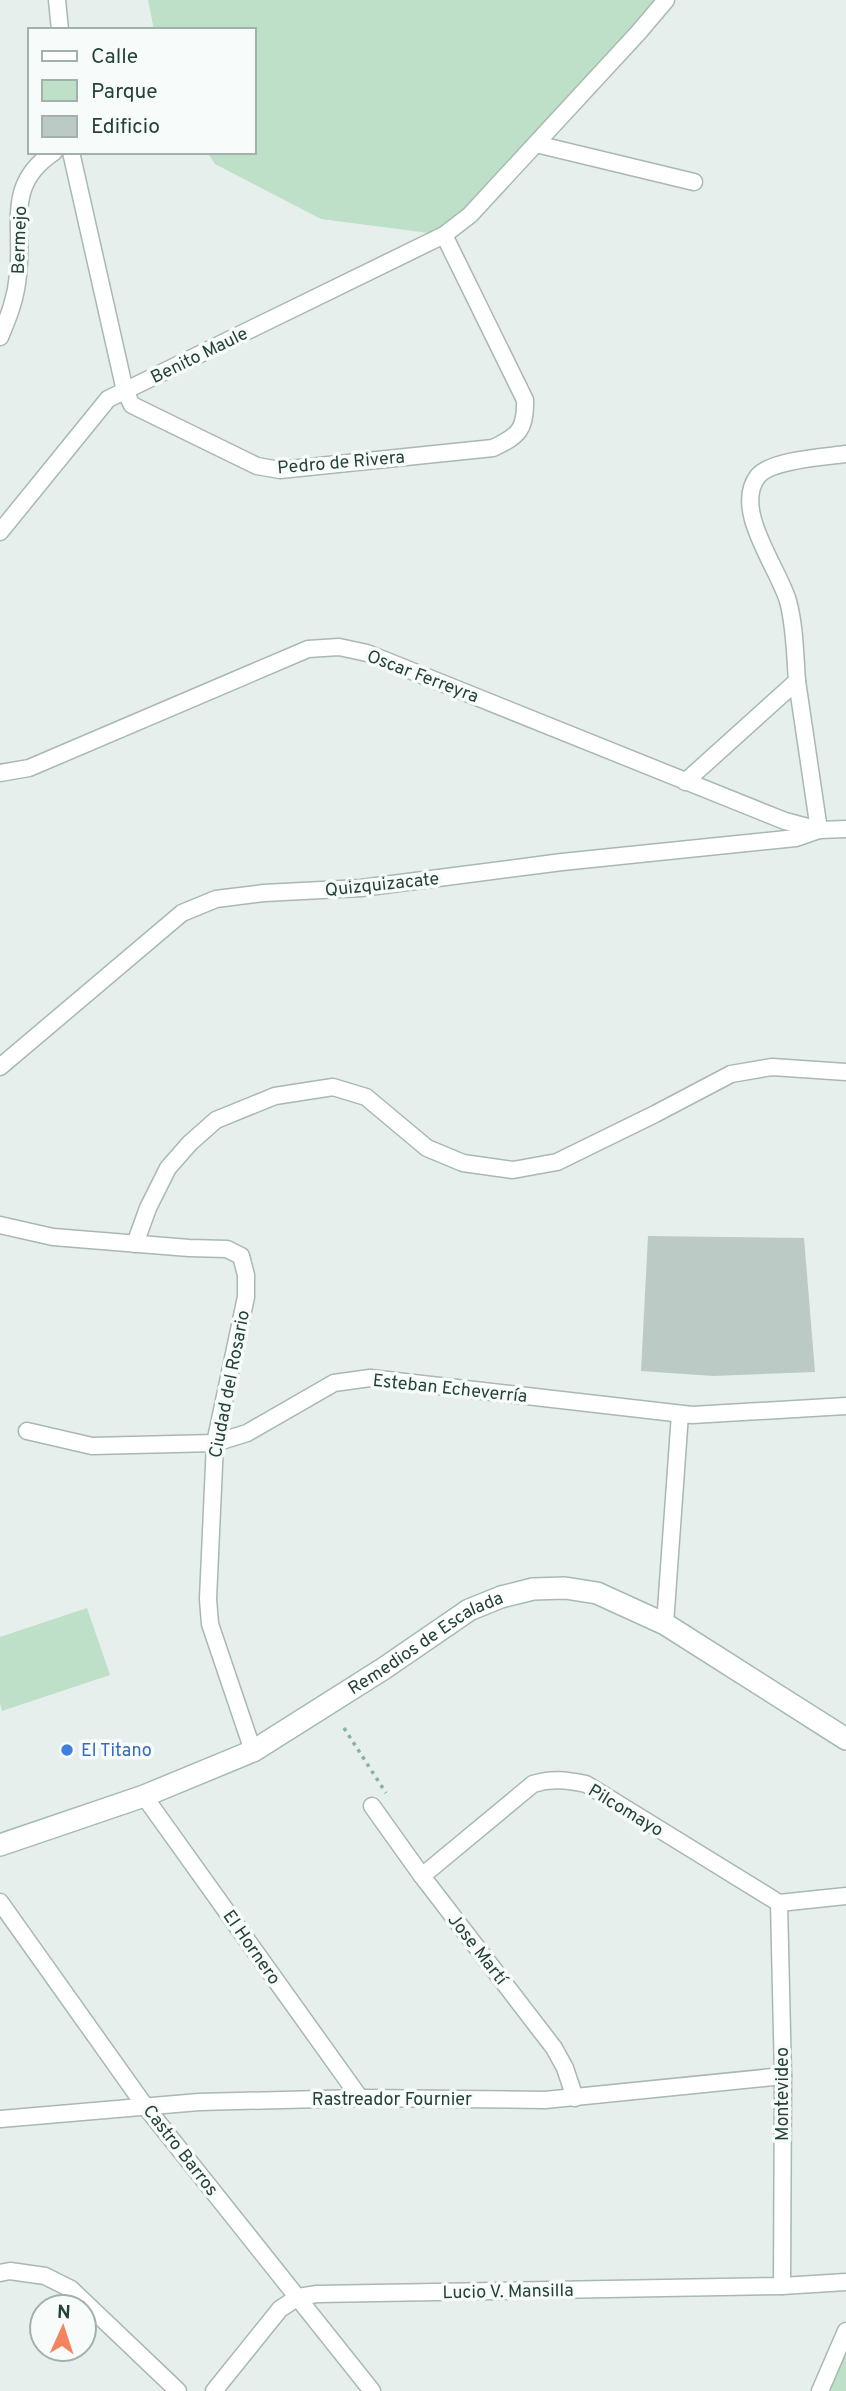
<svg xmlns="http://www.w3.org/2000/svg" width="846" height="2391" font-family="Overpass,sans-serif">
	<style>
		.green { fill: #bfe0c8 }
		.building { fill: #bbcac4 }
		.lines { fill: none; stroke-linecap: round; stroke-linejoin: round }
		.street-casing { stroke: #a8b8b2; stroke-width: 19 }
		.secondary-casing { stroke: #a4bbb3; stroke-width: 24 }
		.path { stroke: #86b3a5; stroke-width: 3.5; stroke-dasharray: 3.5 5; stroke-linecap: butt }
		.street { stroke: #fff; stroke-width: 16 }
		.secondary { stroke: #fff; stroke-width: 21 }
		.shop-dot { fill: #3f7fe0; stroke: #f7fbf9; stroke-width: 2.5 }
		.labels { text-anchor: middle; stroke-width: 7; stroke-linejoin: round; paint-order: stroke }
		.street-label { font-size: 18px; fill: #24423a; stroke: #f7fbf9 }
		.shop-label { font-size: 18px; fill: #366cbe; stroke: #f7fbf9; text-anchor: start }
	</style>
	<rect width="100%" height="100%" fill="#e6efeb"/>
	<g class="green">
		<polygon points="148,0 666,0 444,235 321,219 215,164 207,152 254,152 254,30 154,30"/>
		<polygon points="87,1608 110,1675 2,1711 0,1703 0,1637"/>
		<polygon points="846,2343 846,2391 824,2391"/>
	</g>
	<polygon class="building" points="648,1236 804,1238 815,1372 713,1376 641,1371"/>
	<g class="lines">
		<defs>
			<g id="street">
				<polyline points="57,0 60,30"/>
				<polyline points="536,144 694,182"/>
				<path d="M71 152 125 391 132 405 257 466 280 470 493 448C518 436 526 430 525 400L444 235"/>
				<path d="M0 337C9 316 16 298 18 275 24 224 4 185 54 152"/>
				<polyline points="0,532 108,399 444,235 470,215 638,33 666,0"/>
				<polyline points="0,773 29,768 308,649 339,647 367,653 785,821 819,830 846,829"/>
				<path d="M685 782 797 681C795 655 795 627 788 601 778 567 732 509 758 476 771 460 825 457 846 454"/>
				<polyline points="0,1067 182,913 216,899 264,893 361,888 562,862 796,838 819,830 797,681"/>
				<polyline points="0,1225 53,1237 189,1248 227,1249 241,1256 246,1275 246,1297 215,1443 208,1599 210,1624 253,1751"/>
				<polyline points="135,1244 148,1208 168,1168 190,1143 216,1120 275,1096 333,1087 366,1097 427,1148 463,1163 513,1170 557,1162 655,1114 731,1074 772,1067 846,1072"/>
				<polyline points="27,1431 92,1446 215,1443 247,1433 334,1383 370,1378 692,1415 846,1406"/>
				<polyline points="665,1624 680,1414"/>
				<polyline points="144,1796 360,2098"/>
				<polyline points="372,1806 422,1876 554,2048 565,2068 575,2098"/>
				<path d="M422 1876 533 1784C552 1778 566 1780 586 1784L779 1903 846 1896"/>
				<polyline points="0,1902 145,2106 372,2391"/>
				<polyline points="779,1903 783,2076 782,2286"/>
				<polyline points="0,2119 199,2102 360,2098 545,2100 783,2076"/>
				<polyline points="0,2273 10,2271 45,2276 71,2289 178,2391"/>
				<polyline points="214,2391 280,2309 298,2297 317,2294 782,2286 846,2282"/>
				<polyline points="820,2391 846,2331"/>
			</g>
			<g id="secondary">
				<path id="s1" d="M0 1845 144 1796 253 1751 383 1669 469 1610 501 1597 533 1589 565 1588 597 1593 665 1624 846 1739"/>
			</g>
		</defs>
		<use href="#street" class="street-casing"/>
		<use href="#secondary" class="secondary-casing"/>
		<polyline class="path" points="344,1728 386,1793"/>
		<use href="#street" class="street"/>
		<use href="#secondary" class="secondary"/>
	</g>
	<circle class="shop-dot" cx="67" cy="1750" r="7"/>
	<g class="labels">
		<g class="street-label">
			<text transform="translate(19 240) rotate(-88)" y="6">Bermejo</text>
			<text transform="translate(199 355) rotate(-26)" y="6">Benito Maule</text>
			<text transform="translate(341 462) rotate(-5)" y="6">Pedro de Rivera</text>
			<text transform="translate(423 676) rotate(21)" y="6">Oscar Ferreyra</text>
			<text transform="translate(382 884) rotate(-6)" y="6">Quizquizacate</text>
			<text transform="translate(229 1384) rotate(-79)" y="6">Ciudad del Rosario</text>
			<text transform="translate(450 1388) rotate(6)" y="6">Esteban Echeverría</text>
			<text dy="6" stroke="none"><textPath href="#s1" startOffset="474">Remedios de Escalada</textPath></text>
			<text transform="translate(626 1810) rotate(31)" y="6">Pilcomayo</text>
			<text transform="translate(252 1947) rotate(55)" y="6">El Hornero</text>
			<text transform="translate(478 1949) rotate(52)" y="6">Jose Martí</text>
			<text transform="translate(782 2094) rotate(-90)" y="6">Montevideo</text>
			<text x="392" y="2105">Rastreador Fournier</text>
			<text transform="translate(181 2150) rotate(52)" y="6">Castro Barros</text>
			<text transform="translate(508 2291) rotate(-1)" y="6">Lucio V. Mansilla</text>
		</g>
		<g class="shop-label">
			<text x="81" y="1756">El Titano</text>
		</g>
	</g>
	<rect x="28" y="28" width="228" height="126" fill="#f7fbf9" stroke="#a3b1ad" stroke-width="2"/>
	<rect x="42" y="51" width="35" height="10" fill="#ffffff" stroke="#a3b1ad" stroke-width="2"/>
	<text x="91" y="63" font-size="21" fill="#24423a">Calle</text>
	<rect x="42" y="80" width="35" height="21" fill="#bfe0c8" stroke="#a3b1ad" stroke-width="2"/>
	<text x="91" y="98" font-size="21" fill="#24423a">Parque</text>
	<rect x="42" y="116" width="35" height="21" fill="#bbcac4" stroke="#a3b1ad" stroke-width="2"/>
	<text x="91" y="133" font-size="21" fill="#24423a">Edificio</text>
	<g transform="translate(63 2328) rotate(3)"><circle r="33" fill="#f7fbf9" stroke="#a3b1ad" stroke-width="2"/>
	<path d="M0-5L12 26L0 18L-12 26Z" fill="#f4845f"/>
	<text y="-10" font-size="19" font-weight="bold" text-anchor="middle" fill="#24423a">N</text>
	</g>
</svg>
